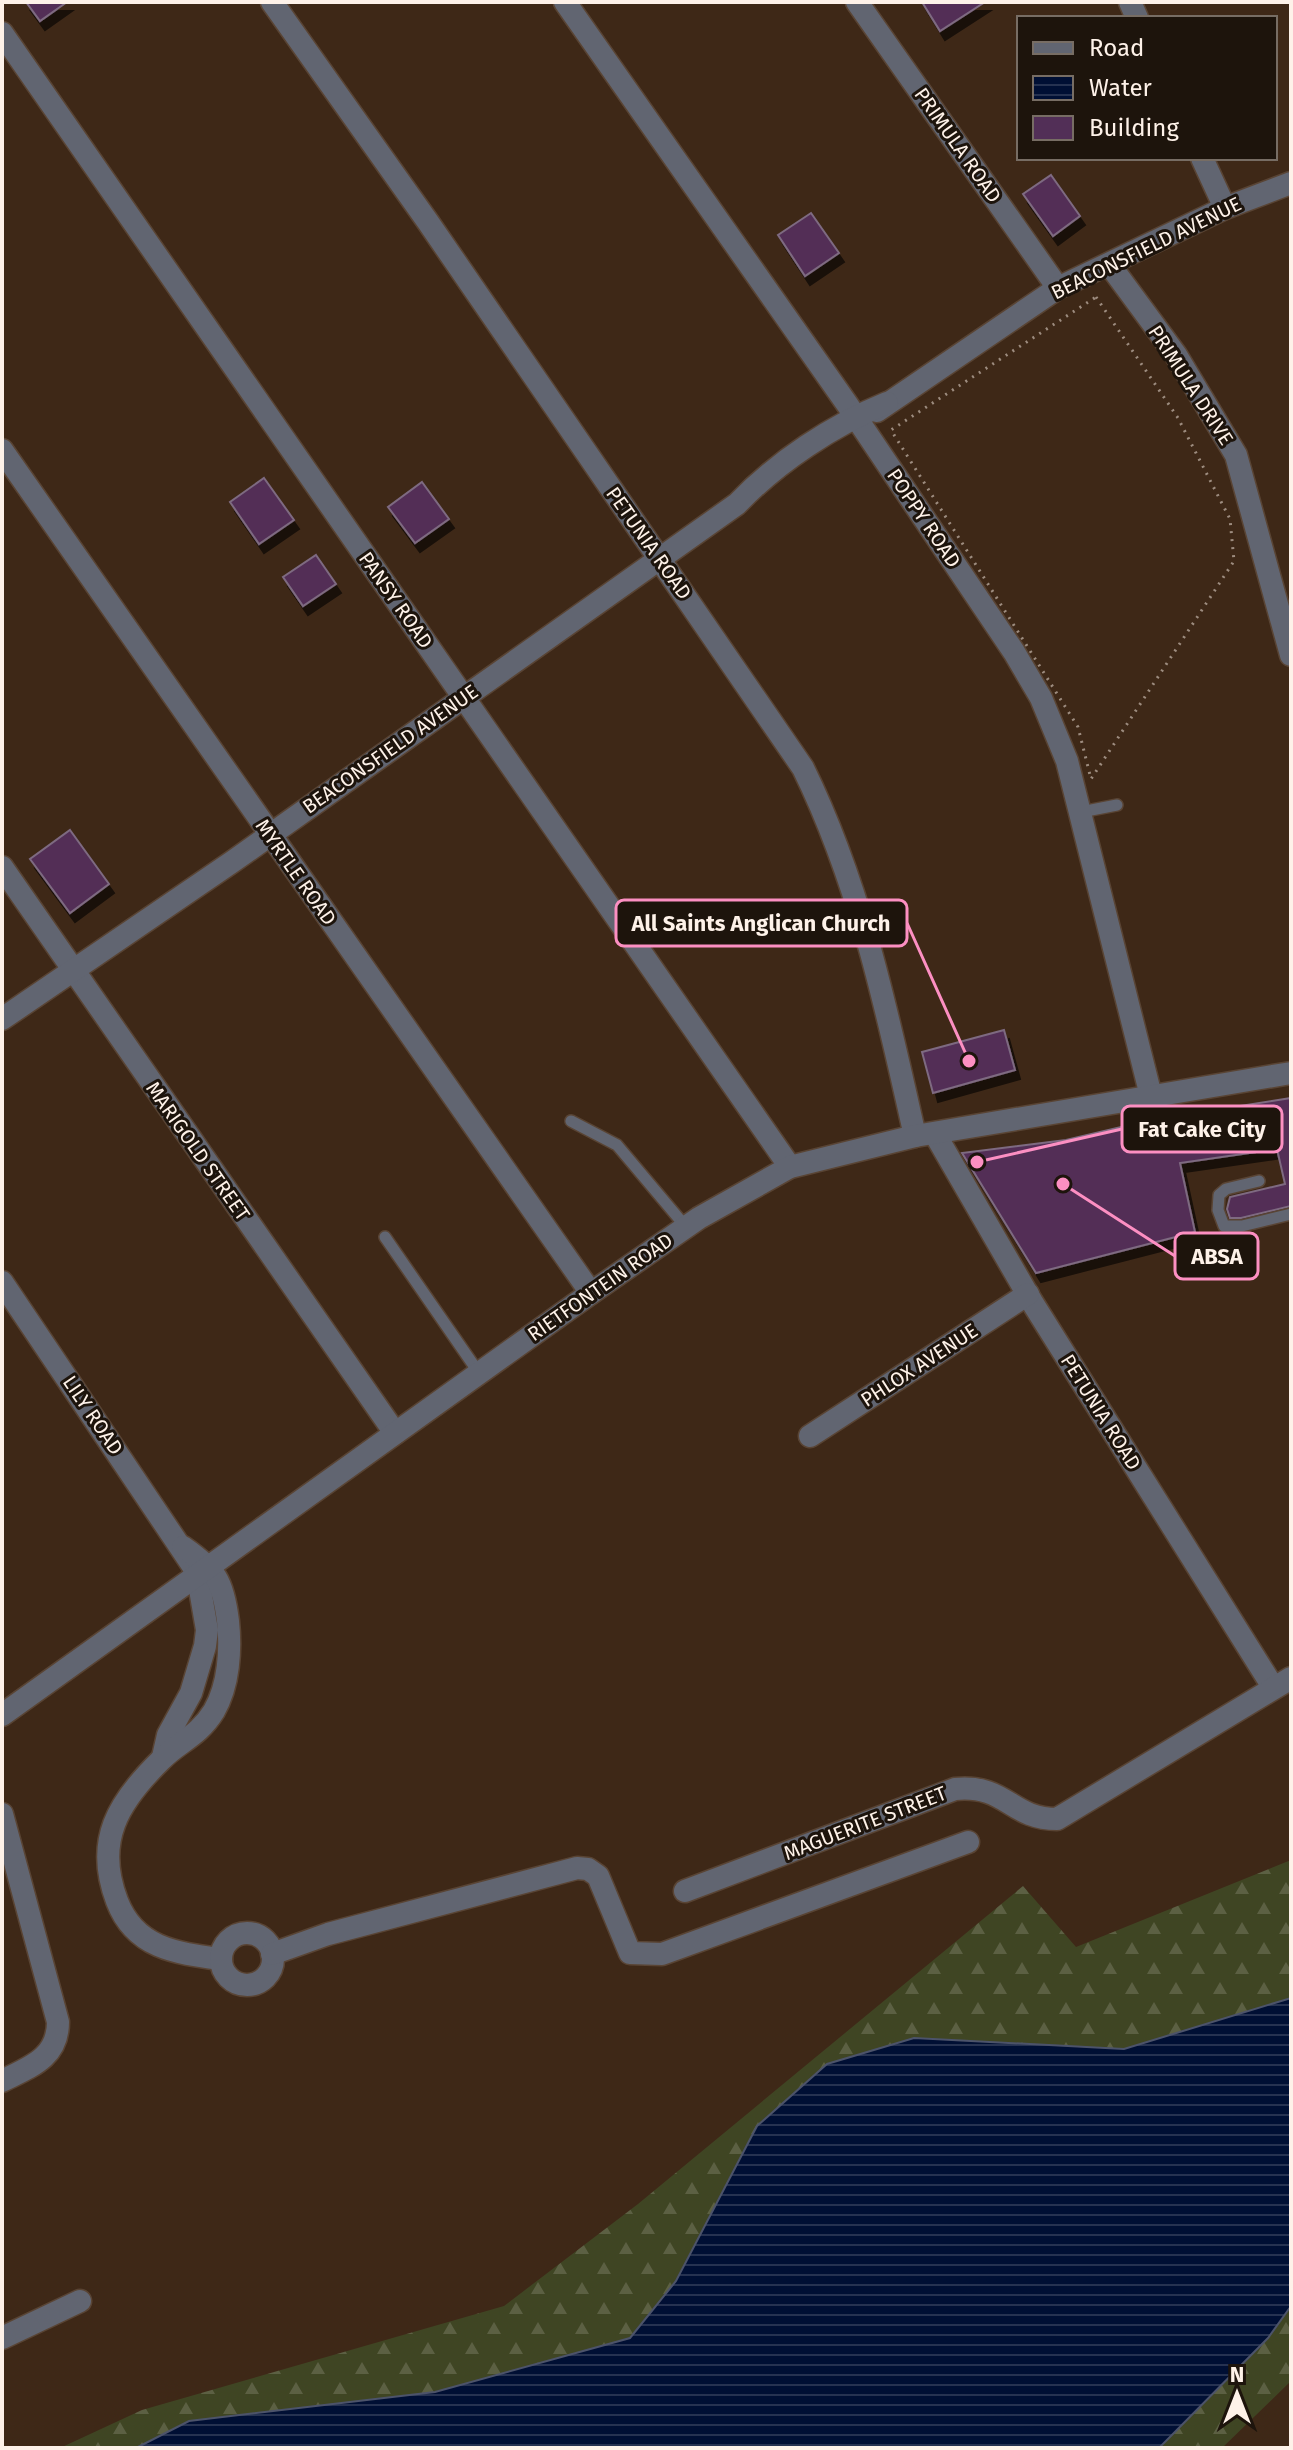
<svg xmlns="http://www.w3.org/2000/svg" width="1293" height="2450" font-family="'Fira Sans',sans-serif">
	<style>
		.forest { fill: url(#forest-firs) }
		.water { fill: url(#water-rules); stroke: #4c536a; stroke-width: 2 }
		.building { fill: #522f57; stroke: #7e6a81; stroke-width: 2; filter: url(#shadow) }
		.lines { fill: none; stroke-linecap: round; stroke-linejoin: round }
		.service-casing { stroke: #594434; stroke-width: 14 }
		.minor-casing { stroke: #594434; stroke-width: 25 }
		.tertiary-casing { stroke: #594434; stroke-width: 25 }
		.path { stroke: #9d8c7f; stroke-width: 3; stroke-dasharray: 2 6; stroke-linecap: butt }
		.service { stroke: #616571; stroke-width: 11 }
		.minor { stroke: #616571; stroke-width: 22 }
		.tertiary { stroke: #616571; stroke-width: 22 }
		.labels { text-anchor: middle; stroke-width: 6; stroke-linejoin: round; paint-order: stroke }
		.street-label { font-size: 20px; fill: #fef2e9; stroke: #1d140c }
		.leader { fill: none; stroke: #fc8fc2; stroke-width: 3 }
		.callout-dot { fill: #fc8fc2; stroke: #1d140c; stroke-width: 3 }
		.callout { fill: #1d140c; stroke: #fc8fc2; stroke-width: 3 }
		.callout-label { font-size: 22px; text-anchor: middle; font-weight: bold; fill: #fef2e9 }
	</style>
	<defs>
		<pattern id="forest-firs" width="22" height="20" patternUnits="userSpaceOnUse" patternTransform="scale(2)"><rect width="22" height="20" fill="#3f4523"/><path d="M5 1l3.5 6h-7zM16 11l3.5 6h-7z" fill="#5c6043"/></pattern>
		<pattern id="water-rules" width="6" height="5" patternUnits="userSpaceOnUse" patternTransform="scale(2)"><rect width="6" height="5" fill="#000f34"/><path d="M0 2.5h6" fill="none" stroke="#263251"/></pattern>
		<filter id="shadow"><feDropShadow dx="5" dy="9" stdDeviation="0" flood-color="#0009"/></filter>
	</defs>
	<rect width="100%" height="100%" fill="#3e2817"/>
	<polygon class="forest" points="1291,1860 1291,2381 1222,2448 60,2448 142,2410 504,2306 638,2204 1023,1886 1076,1947"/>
	<polygon class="water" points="1291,1998 1291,2306 1268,2338 1159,2448 136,2448 189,2421 435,2392 630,2338 676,2281 757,2126 827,2064 914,2038 1124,2049"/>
	<g class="building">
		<polygon points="26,2 67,2 40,21"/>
		<polygon points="922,2 985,2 940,31"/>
		<polygon points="1051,175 1080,216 1053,236 1023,194"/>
		<polygon points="811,213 839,253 805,276 778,235"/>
		<polygon points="264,478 294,520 259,544 230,502"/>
		<polygon points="422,482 449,519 415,543 388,507"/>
		<polygon points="316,555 336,584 303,606 283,577"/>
		<polygon points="70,830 109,884 70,913 30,859"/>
		<polygon points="1004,1030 1015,1070 933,1093 922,1052"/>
		<polygon points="1291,1098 1291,1206 1241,1218 1230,1218 1227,1209 1230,1197 1285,1184 1277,1149 1180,1163 1195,1232 1036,1273 962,1153 1066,1140 1151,1120"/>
	</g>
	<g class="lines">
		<defs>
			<g id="service">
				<polyline points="1081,812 1117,805"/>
				<polyline points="571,1121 617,1145 686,1227"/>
				<polyline points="1259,1181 1226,1189 1219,1195 1218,1210 1224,1226 1242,1226 1291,1214"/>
				<polyline points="385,1237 479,1373"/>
			</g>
			<g id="minor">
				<path d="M272 2 428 222 803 768C860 884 887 1011 915 1136"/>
				<polyline points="565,2 847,404 1014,652 1041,698 1067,761 1151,1096"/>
				<polyline points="857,2 1058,288"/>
				<polyline points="1130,2 1137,18"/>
				<polyline points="2,33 790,1167"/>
				<polyline points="1202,158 1225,208"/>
				<polyline points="1109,264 1176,355 1236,455 1291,655"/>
				<polyline points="877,411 1058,288 1225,208 1291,183"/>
				<polyline points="2,450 591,1293"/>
				<polyline points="2,867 395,1433"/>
				<path d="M2 1019 232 862 737 504C777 462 833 425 887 403"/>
				<polyline points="935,1134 1032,1302 1273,1687"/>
				<polyline points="2,1282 197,1572 207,1630 205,1646 191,1693 168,1735 163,1757"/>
				<polyline points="810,1436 1028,1294"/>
				<path d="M183 1547C216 1570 223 1581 228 1621 231 1650 229 1685 214 1711 198 1737 178 1742 161 1760 118 1802 94 1841 117 1901 135 1948 175 1953 221 1959"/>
				<path d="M2 1814 58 2022C58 2058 30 2067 2 2081"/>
				<path d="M685 1891 955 1789C1007 1784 1010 1819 1057 1819L1291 1678"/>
				<circle cx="247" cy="1959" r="26"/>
				<polyline points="272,1954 328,1934 577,1868 588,1869 598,1876 630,1953 662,1954 968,1842"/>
				<polyline points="2,2338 80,2301"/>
			</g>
			<polyline id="tertiary" points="2,1715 591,1293 699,1218 790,1167 915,1136 1291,1073"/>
		</defs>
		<use href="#service" class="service-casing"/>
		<use href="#minor" class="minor-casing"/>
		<use href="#tertiary" class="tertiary-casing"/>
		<polygon class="path" points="1096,297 1178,418 1230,519 1234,561 1091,779 1078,727 891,430"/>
		<use href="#service" class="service"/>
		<use href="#minor" class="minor"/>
		<use href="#tertiary" class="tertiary"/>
	</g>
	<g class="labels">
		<g class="street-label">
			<text transform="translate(958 145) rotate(55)" y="7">PRIMULA ROAD</text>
			<text transform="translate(1146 248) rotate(-26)" y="7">BEACONSFIELD AVENUE</text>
			<text transform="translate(1191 385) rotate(57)" y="7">PRIMULA DRIVE</text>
			<text transform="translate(924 518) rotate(56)" y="7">POPPY ROAD</text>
			<text transform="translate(649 543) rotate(55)" y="7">PETUNIA ROAD</text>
			<text transform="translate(396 600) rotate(55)" y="7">PANSY ROAD</text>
			<text transform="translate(390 749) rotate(-35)" y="7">BEACONSFIELD AVENUE</text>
			<text transform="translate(296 872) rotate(55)" y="7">MYRTLE ROAD</text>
			<text transform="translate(198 1151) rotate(55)" y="7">MARIGOLD STREET</text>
			<text transform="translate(600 1287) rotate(-35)" y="7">RIETFONTEIN ROAD</text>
			<text transform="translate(919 1365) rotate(-33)" y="7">PHLOX AVENUE</text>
			<text transform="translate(1101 1412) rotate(58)" y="7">PETUNIA ROAD</text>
			<text transform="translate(93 1415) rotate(56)" y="7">LILY ROAD</text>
			<text transform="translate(865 1823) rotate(-21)" y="7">MAGUERITE STREET</text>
		</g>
	</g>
	<path class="leader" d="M969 1061L907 923M977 1162L1122 1129M1063 1184L1175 1256"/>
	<g class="callout-dot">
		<circle cx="969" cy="1061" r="8"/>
		<circle cx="977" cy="1162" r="8"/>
		<circle cx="1063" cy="1184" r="8"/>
	</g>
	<g class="callout">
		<rect x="616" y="900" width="291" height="46" rx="8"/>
		<rect x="1122" y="1106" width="160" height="46" rx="8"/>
		<rect x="1175" y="1233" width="83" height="46" rx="8"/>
	</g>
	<g class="callout-label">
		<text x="761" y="931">All Saints Anglican Church</text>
		<text x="1202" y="1137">Fat Cake City</text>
		<text x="1217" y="1264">ABSA</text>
	</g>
	<rect width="1293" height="2450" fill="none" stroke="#fef2e9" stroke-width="8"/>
	<rect x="1017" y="16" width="260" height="144" fill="#1d140c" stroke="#776d64" stroke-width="2"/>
	<rect x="1033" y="42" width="40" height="12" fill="#616571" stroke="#776d64" stroke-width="2"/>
	<text x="1089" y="56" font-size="24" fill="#fef2e9">Road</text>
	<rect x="1033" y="76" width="40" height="24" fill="url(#water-rules)" stroke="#776d64" stroke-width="2"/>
	<text x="1089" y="96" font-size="24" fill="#fef2e9">Water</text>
	<rect x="1033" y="116" width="40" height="24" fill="#522f57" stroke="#776d64" stroke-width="2"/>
	<text x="1089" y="136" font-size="24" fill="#fef2e9">Building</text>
	<g transform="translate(1237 2394)" stroke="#1d140c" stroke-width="6" paint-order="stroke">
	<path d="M0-6L14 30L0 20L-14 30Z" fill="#fef2e9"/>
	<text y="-12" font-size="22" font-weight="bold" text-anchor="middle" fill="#fef2e9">N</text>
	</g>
</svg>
